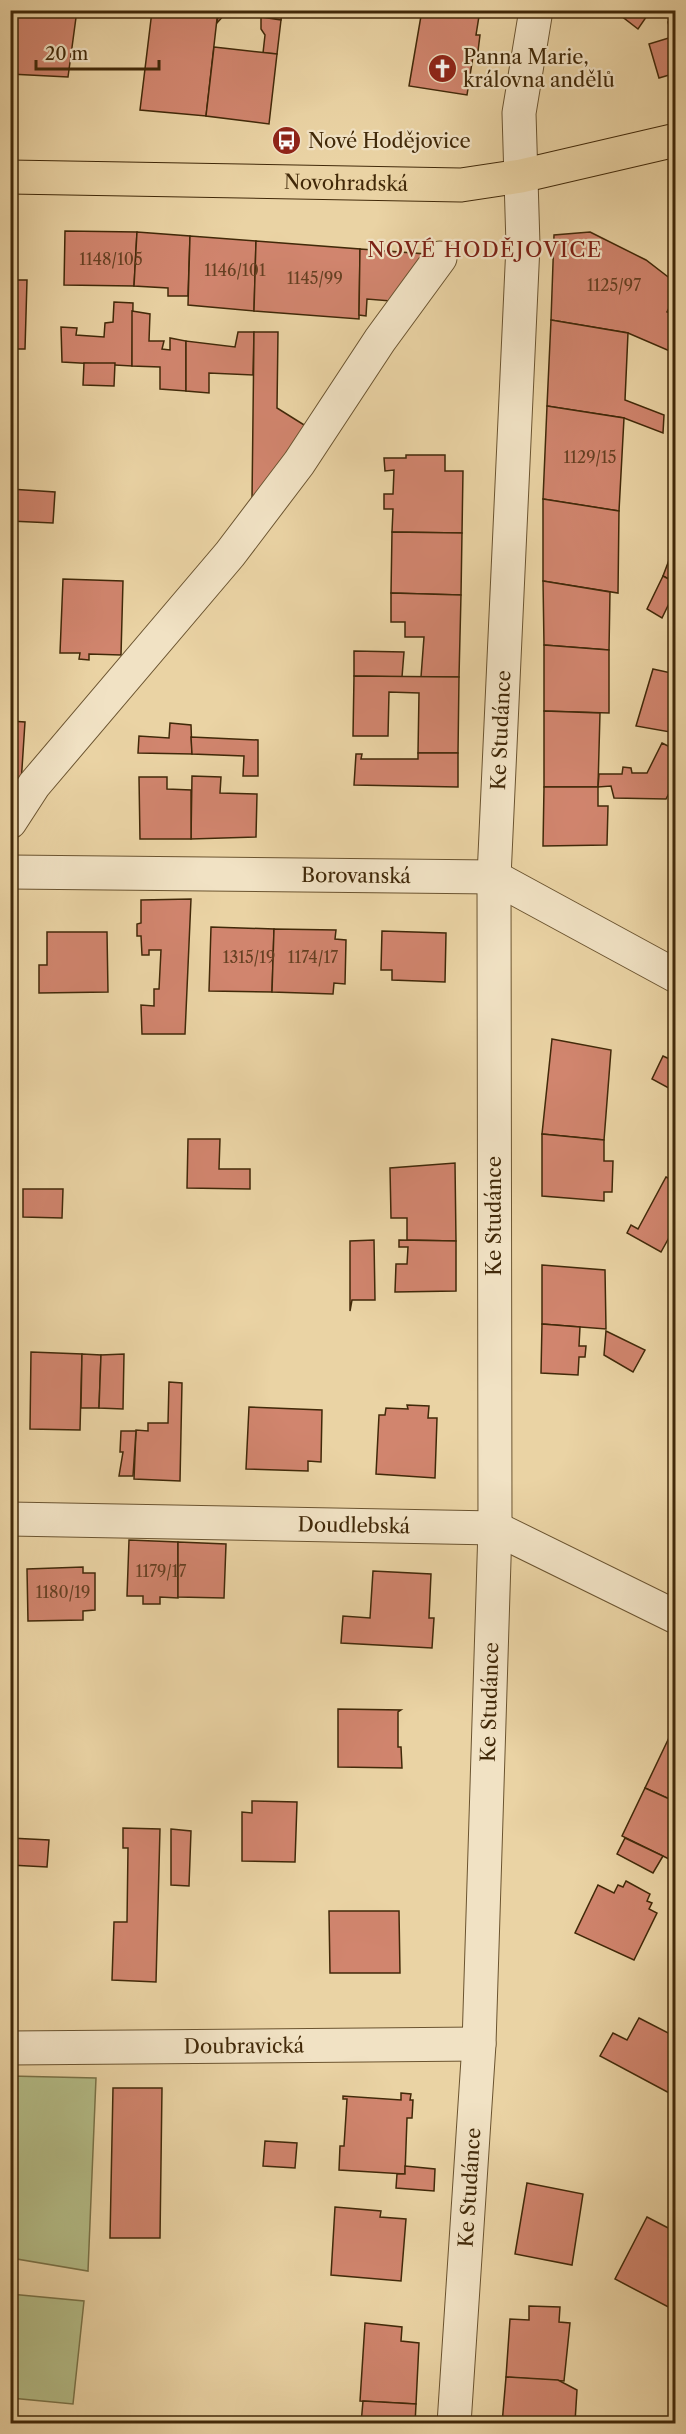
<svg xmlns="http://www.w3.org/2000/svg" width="686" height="2434" font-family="'Libre Caslon Text',serif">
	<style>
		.green { fill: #b4bd88; stroke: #7a7348; stroke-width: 1.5 }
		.building { fill: #d1856e; stroke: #412909; stroke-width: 1.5 }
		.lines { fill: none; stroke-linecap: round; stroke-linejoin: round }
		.minor-casing { stroke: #6b5430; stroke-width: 35 }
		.major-casing { stroke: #412909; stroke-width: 35 }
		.minor { stroke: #f1e2c4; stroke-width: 33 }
		.major { stroke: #ead3a4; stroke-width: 33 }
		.labels { text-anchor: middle; stroke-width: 4.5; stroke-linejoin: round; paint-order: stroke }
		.number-label { font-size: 16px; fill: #654022 }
		.poi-label { font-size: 20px; fill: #412909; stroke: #f1e2c4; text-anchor: start }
		.street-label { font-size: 20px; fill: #412909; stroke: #f1e2c4 }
		.neighbourhood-label { font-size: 21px; letter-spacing: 1.5px; fill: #7a1f14; stroke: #f1e2c4 }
	</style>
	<rect width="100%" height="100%" fill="#ead3a4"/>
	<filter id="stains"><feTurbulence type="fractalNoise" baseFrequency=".00333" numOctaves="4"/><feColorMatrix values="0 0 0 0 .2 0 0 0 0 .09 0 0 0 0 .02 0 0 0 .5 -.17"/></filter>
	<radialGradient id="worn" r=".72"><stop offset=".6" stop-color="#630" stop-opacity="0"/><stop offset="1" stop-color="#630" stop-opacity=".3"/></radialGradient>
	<g class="green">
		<polygon points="10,2076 96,2078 88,2271 11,2258"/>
		<polygon points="10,2294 84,2301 73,2404 11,2398"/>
	</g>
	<g class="building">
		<polygon points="12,10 77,10 68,77 10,74"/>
		<polygon points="183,10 218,10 206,116 140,110 152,11 183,13"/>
		<polygon points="219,10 282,10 281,20 226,13 217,23"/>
		<polygon points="422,10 480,10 476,35 480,35 478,51 474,50 467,95 409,86"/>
		<polygon points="624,10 651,10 638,29 620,15"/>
		<polygon points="261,17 281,20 277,54 263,53 265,35 261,29"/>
		<polygon points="676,20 676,73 659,78 649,44 672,37 668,22"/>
		<polygon points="214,47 277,54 269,124 206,116"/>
		<polygon points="65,231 137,232 134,286 64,285"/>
		<polygon points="137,232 190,236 188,296 168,296 168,288 134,286"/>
		<polygon points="590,232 646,260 676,283 676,294 667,312 676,316 676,340 672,352 628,333 551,320 554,235"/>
		<polygon points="190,236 256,241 254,311 188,305"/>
		<polygon points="256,241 360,249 359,319 254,311"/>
		<polygon points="360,249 426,254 391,301 367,299 366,316 359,315"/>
		<polygon points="10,280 27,280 25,349 10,349"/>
		<polygon points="114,302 133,303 132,366 62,362 61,327 77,328 76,335 104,337 105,323 113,322"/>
		<polygon points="132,311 150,314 149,341 164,341 162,349 170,350 170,338 186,341 186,391 160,389 160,367 132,366"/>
		<polygon points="551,320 628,333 625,400 664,415 663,433 624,418 547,406"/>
		<polygon points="238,332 254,332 253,375 209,373 209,393 186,391 186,341 235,347"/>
		<polygon points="254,332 278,332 277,408 309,428 252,500"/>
		<polygon points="84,363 115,363 114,386 83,385"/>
		<polygon points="547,406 624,418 619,511 543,499"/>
		<polygon points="406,455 445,455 445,471 463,471 462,533 392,532 393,509 384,509 384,494 393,494 394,470 385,471 384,458 406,458"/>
		<polygon points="10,489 55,492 53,523 10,521"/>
		<polygon points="543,499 619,511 618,593 543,581"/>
		<polygon points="392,532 462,533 461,595 391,593"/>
		<polygon points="674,547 676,547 676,583 663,576"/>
		<polygon points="663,576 676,583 676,589 662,618 647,609"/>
		<polygon points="63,579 123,581 121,655 89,654 89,660 79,659 80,653 60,653"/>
		<polygon points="543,581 610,592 609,650 544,645"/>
		<polygon points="391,593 461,595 459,677 421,677 424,637 405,637 405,622 391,622"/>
		<polygon points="544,645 609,650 609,713 544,711"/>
		<polygon points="354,651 404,652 402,677 354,676"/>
		<polygon points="653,669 676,674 676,715 670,732 636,726"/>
		<polygon points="354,676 459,677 458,753 418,753 419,693 389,692 388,736 353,736"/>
		<polygon points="544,711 600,713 598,787 544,787"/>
		<polygon points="10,721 25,722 21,784 10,783"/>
		<polygon points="170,723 191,725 192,754 138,753 139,736 169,738"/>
		<polygon points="191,737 258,740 258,776 243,776 244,756 192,754"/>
		<polygon points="662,743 676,750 676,780 666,799 614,798 611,786 598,787 599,774 622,774 623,767 631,768 632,773 647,773"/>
		<polygon points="418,753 458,753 458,787 354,785 356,754 362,754 361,759 418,759"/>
		<polygon points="192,776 221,777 220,793 257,794 256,837 191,839"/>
		<polygon points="139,777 167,777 167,789 191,790 191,839 140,839"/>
		<polygon points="544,787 598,787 598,806 608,806 607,845 543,846"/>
		<polygon points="191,899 185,1034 142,1034 141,1005 154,1006 154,989 159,989 161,950 149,950 149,955 142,955 141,936 137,936 137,924 141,923 141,900"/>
		<polygon points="211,927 274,929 272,992 209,991"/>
		<polygon points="274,929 336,930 335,939 346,940 345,984 334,983 333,994 272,992"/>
		<polygon points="382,931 446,933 445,982 392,980 392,970 381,970"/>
		<polygon points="47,932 107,932 108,992 39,993 39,965 47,965"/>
		<polygon points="552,1039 611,1050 604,1140 542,1134"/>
		<polygon points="663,1056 676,1062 676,1092 652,1079"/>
		<polygon points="542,1134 604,1140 604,1161 613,1161 612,1192 604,1192 604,1201 542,1196"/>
		<polygon points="188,1139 220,1139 219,1169 250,1169 250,1189 187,1188"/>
		<polygon points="455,1163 456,1241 407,1240 407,1218 391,1218 390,1168"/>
		<polygon points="666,1177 676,1182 676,1225 661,1252 627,1233 631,1225 638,1229"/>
		<polygon points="23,1189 63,1189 62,1218 23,1217"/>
		<polygon points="374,1240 375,1300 352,1300 350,1311 350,1241"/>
		<polygon points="399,1240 456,1241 456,1291 395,1292 396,1264 407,1264 408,1247 399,1247"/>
		<polygon points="542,1265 605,1270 606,1329 542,1324"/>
		<polygon points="542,1324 580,1327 579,1346 586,1346 585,1357 579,1357 578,1375 541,1373"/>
		<polygon points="606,1331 645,1350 633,1372 604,1355"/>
		<polygon points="31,1352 82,1354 80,1430 30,1429"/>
		<polygon points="82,1354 101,1355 99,1408 81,1408"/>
		<polygon points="124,1354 123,1409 99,1408 101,1355"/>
		<polygon points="169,1382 182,1383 180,1481 134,1479 136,1430 148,1431 148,1423 168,1423"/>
		<polygon points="407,1405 429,1406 428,1418 437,1418 435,1478 376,1474 379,1415 385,1415 386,1408 408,1409"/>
		<polygon points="249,1407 322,1410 321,1462 308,1461 308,1471 246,1469"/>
		<polygon points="121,1431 136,1431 133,1476 119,1476 123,1452 120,1452"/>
		<polygon points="129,1540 178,1542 178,1598 160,1597 160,1604 143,1604 143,1596 127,1596"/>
		<polygon points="178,1542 226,1544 224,1598 178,1597"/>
		<polygon points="83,1567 83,1573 95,1573 95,1610 83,1611 83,1620 28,1621 27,1569"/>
		<polygon points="373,1571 431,1574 429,1618 434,1618 432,1648 341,1643 343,1616 370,1618"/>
		<polygon points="338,1709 401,1710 398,1712 398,1747 401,1747 402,1768 338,1767"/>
		<polygon points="676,1723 676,1802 645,1788"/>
		<polygon points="645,1788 676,1802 676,1856 673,1861 622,1836"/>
		<polygon points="252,1801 297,1802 295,1862 242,1861 242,1812 252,1813"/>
		<polygon points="123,1828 160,1829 156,1982 112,1980 114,1922 127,1922 128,1848 123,1848"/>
		<polygon points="171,1829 191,1831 189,1886 171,1885"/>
		<polygon points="10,1838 49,1840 47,1867 10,1865"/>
		<polygon points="625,1838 663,1856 653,1873 617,1854"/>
		<polygon points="626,1881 650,1894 647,1901 652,1903 649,1909 657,1913 634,1960 575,1933 598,1885 614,1893 618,1885 623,1887"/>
		<polygon points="329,1911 399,1911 400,1973 330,1973"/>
		<polygon points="10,1958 14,1958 14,1999 10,1998"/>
		<polygon points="639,2018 676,2037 673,2095 600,2056 613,2033 627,2040"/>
		<polygon points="113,2088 162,2088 160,2238 110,2238"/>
		<polygon points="401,2093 411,2094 410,2100 413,2100 412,2118 407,2118 405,2174 339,2170 340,2146 344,2146 347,2099 343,2099 343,2096 401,2100"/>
		<polygon points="265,2141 297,2143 295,2168 263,2166"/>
		<polygon points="405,2166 435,2169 434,2191 396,2188 397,2174 405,2174"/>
		<polygon points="527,2183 583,2194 572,2265 515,2254"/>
		<polygon points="335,2207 381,2211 380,2217 406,2219 401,2281 331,2275"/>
		<polygon points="647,2217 676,2232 676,2311 615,2279"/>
		<polygon points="529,2306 560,2307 559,2322 570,2323 564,2381 506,2377 510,2319 529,2320"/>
		<polygon points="365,2323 402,2327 401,2341 419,2343 416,2404 360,2401"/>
		<polygon points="506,2377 558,2380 577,2390 575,2422 582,2424 502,2424"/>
		<polygon points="363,2401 416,2404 415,2424 361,2424"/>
	</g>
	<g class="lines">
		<defs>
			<g id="minor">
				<polyline points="10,822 34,785 230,554 299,463 380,340 440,258"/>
				<path id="s1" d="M10 872 494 877 676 976"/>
				<path id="s2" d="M10 1519 495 1528 676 1617"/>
				<path id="s3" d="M10 2048 479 2044"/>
				<path id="s4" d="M454 2424 479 2044 495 1528 494 877 523 245 519 113 536 10"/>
			</g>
			<g id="major">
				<path id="s5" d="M10 177 461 185 521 176 676 140"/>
			</g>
		</defs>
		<use href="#minor" class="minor-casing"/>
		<use href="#major" class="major-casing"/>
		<use href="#minor" class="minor"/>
		<use href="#major" class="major"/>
	</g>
	<defs>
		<symbol id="church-disc" viewBox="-11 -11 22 22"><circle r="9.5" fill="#8f2418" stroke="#f1e2c4"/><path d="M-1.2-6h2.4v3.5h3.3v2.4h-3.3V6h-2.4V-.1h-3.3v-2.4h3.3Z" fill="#fff"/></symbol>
		<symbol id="bus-disc" viewBox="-11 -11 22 22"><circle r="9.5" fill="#8f2418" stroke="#f1e2c4"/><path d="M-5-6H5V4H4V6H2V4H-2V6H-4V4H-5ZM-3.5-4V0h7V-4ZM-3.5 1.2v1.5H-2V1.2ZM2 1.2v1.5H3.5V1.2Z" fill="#fff"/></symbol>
	</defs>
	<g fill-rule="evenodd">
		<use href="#church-disc" x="426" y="52" width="33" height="33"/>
		<use href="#bus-disc" x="270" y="124" width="33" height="33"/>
	</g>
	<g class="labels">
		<g class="number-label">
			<text x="111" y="265">1148/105</text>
			<text x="235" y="276">1146/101</text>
			<text x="315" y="284">1145/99</text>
			<text x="614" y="291">1125/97</text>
			<text x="590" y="463">1129/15</text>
			<text x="249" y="963">1315/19</text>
			<text x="313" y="963">1174/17</text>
			<text x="161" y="1577">1179/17</text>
			<text x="63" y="1598">1180/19</text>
		</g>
		<g class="poi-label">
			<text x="463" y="64">Panna Marie,<tspan x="463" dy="23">královna andělů</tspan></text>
			<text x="308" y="148">Nové Hodějovice</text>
		</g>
		<g class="street-label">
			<text dy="7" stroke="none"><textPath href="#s5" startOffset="336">Novohradská</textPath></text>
			<text dy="7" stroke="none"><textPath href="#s4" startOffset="1695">Ke Studánce</textPath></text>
			<text dy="7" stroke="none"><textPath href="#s1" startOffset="346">Borovanská</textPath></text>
			<text transform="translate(494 1216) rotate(-90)" y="7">Ke Studánce</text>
			<text dy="7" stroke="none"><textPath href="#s2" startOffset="344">Doudlebská</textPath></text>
			<text dy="7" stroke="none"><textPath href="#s4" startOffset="723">Ke Studánce</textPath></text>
			<text dy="7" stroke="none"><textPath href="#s3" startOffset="234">Doubravická</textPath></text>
			<text dy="7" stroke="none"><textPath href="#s4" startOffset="237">Ke Studánce</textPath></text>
		</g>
		<g class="neighbourhood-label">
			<text x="485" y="257">NOVÉ HODĚJOVICE</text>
		</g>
	</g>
	<rect width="686" height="2434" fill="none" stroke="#ead3a4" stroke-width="36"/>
	<rect x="12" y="12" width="662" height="2410" fill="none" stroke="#412909" stroke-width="3"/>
	<rect x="18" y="18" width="650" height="2398" fill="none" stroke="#412909" stroke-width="1.5"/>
	<path d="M36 60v9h123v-9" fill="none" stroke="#412909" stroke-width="3"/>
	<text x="45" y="60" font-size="18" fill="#412909" stroke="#f1e2c4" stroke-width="4.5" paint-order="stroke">20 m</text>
	<rect width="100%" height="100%" filter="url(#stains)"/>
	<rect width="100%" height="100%" fill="url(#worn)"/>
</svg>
